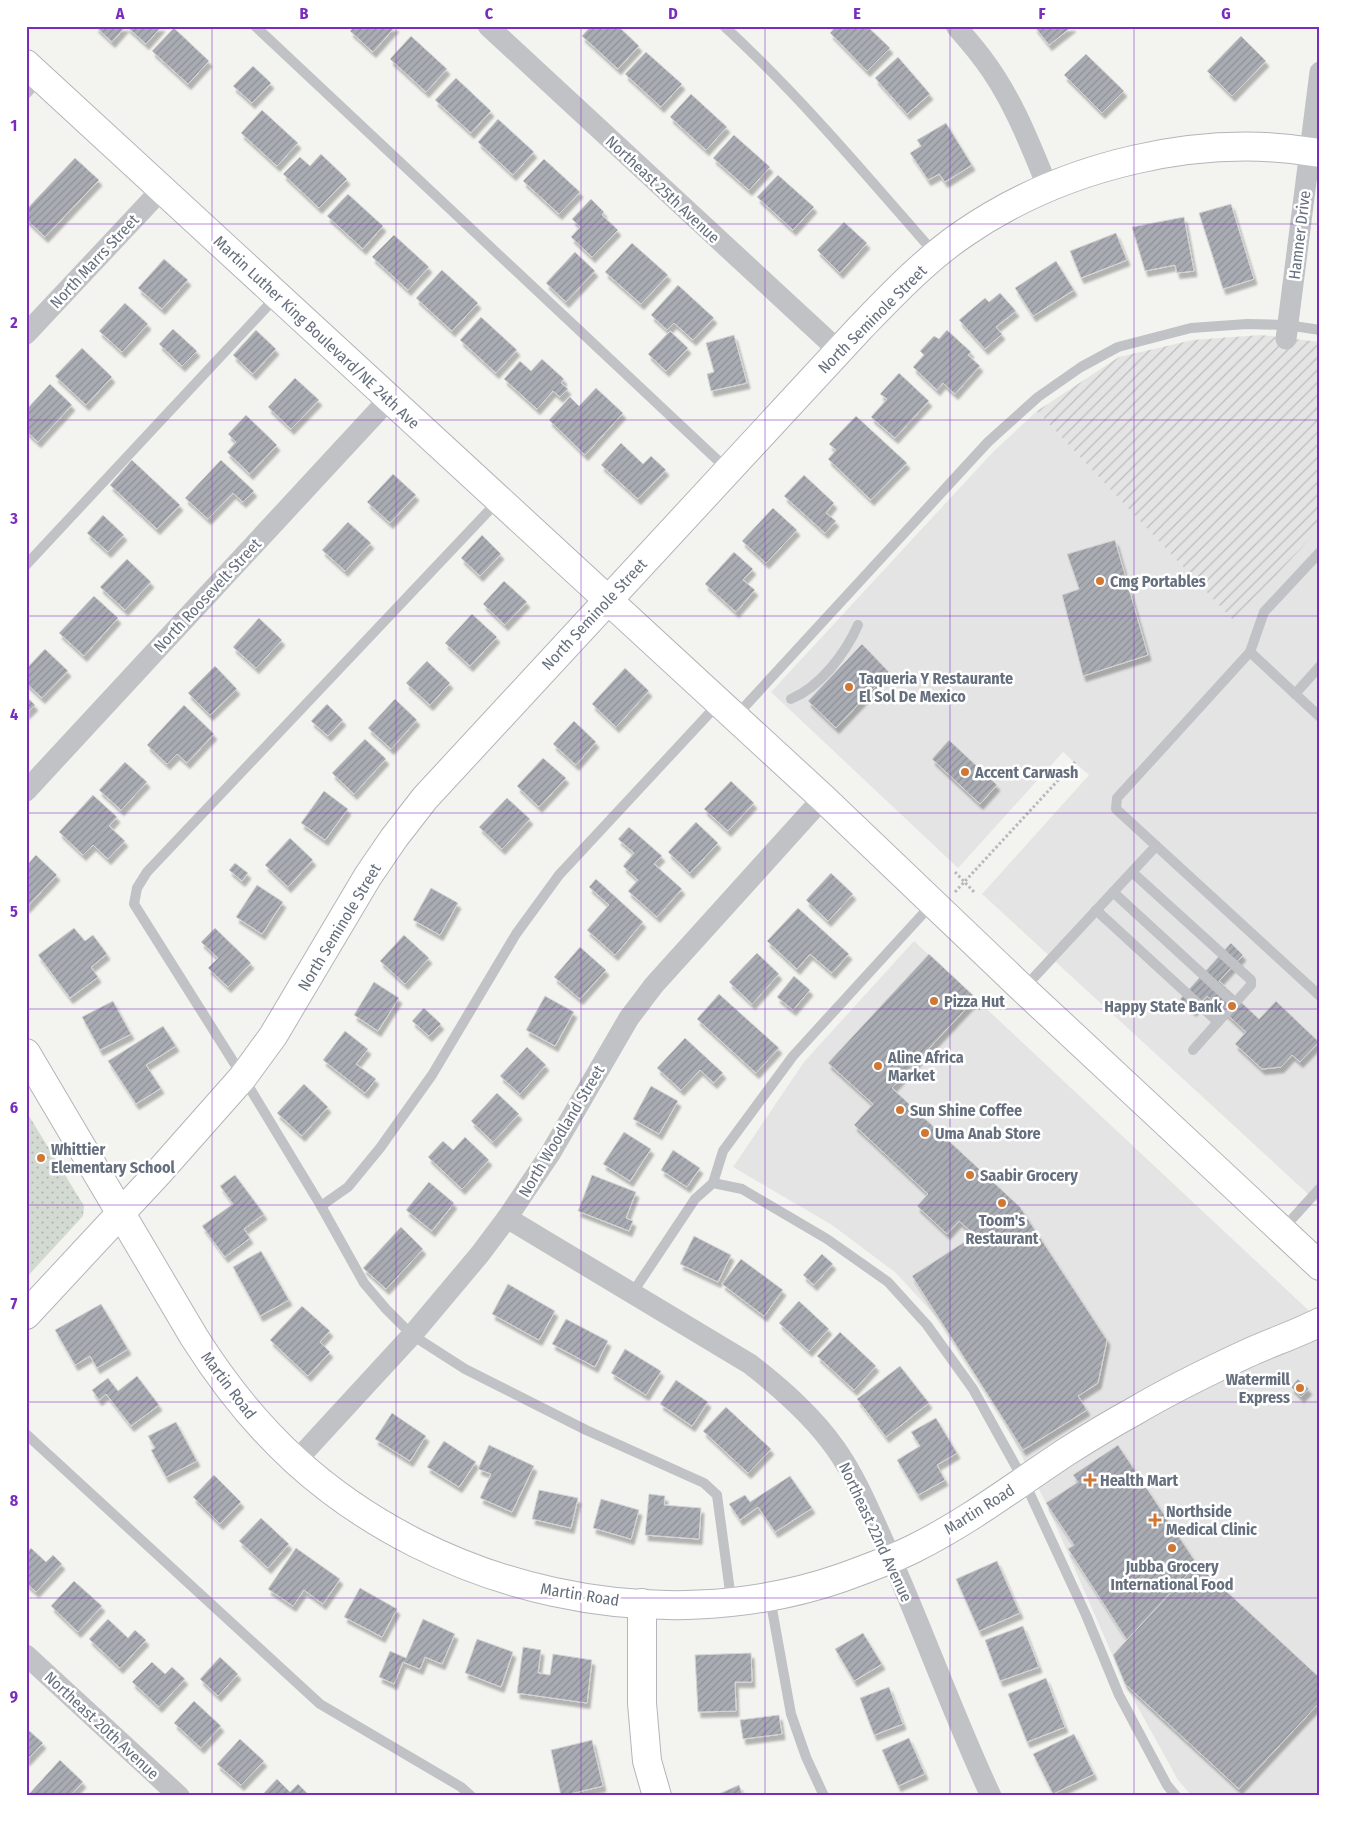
<svg xmlns="http://www.w3.org/2000/svg" width="1346" height="1822" font-family="'Fira Sans Condensed',sans-serif">
	<style>
		.built { fill: #e4e4e4 }
		.industrial { fill: url(#industrial-furrows) }
		.park { fill: url(#park-dots) }
		.building { fill: url(#building-hatch); stroke: #d5d5d3; filter: url(#shadow) }
		.lines { fill: none; stroke-linecap: round; stroke-linejoin: round }
		.secondary-casing { stroke: #b2b5ba; stroke-width: 30 }
		.path { stroke: #b7b9bc; stroke-width: 3; stroke-dasharray: 2.5 2.5; stroke-linecap: butt }
		.lane { stroke: #c0c2c5; stroke-width: 10 }
		.street { stroke: #c0c2c5; stroke-width: 21 }
		.secondary { stroke: #fff; stroke-width: 28 }
		.grid { fill: none; stroke: #7b2cbf; stroke-width: 1; stroke-opacity: 0.55 }
		.poi-dot { fill: #d07734; stroke: #fff; stroke-width: 2 }
		.labels { text-anchor: middle; stroke-width: 5; stroke-linejoin: round; paint-order: stroke }
		.street-label { font-size: 16px; fill: #666f7e; stroke: #fff }
		.poi-label { font-size: 16px; font-weight: bold; fill: #666f7e; stroke: #fff; text-anchor: start }
		.neatline { fill: none; stroke: #7b2cbf; stroke-width: 2 }
		.grid-label { font-size: 16px; text-anchor: middle; font-weight: bold; fill: #7b2cbf }
	</style>
	<defs>
		<pattern id="industrial-furrows" width="10" height="10" patternUnits="userSpaceOnUse" patternTransform="scale(1.25)"><rect width="10" height="10" fill="#e4e4e4"/><path d="M-1 1l2-2M0 10L10 0M9 11l2-2" fill="none" stroke="#bdbdbe"/></pattern>
		<pattern id="park-dots" width="8" height="8" patternUnits="userSpaceOnUse" patternTransform="scale(1.25)"><rect width="8" height="8" fill="#d3dad2"/><path d="M2 2h.1M6 6h.1" fill="none" stroke="#afb5b0" stroke-width="1.8" stroke-linecap="round"/></pattern>
		<pattern id="building-hatch" width="6" height="6" patternUnits="userSpaceOnUse" patternTransform="scale(1.25)"><rect width="6" height="6" fill="#a9adb3"/><path d="M-1 1l2-2M0 6l6-6M5 7l2-2" fill="none" stroke="#8d9197"/></pattern>
		<filter id="shadow"><feDropShadow dx="3" dy="5.5" stdDeviation="1" flood-color="#0004"/></filter>
	</defs>
	<rect width="100%" height="100%" fill="#f3f4f0"/>
	<g class="built">
		<polygon points="1037,411 1234,620 1320,528 1320,1205 982,894 1089,775 1063,752 958,868 771,692 993,452"/>
		<polygon points="914,941 1320,1321 1320,1796 1192,1796 1178,1780 1125,1684 1046,1503 997,1408 940,1321 896,1273 832,1225 733,1167 804,1062"/>
	</g>
	<polygon class="industrial" points="1261,335 1320,342 1320,528 1234,621 1037,411 1119,357 1193,340"/>
	<polygon class="park" points="26,1111 84,1206 83,1216 26,1278"/>
	<g class="building">
		<polygon points="95,26 162,26 146,44 126,26 112,42"/>
		<polygon points="355,26 396,26 373,52 350,31"/>
		<polygon points="591,26 618,26 639,46 618,69 582,36"/>
		<polygon points="836,26 867,26 890,48 867,71 830,33"/>
		<polygon points="1034,26 1073,26 1049,45"/>
		<polygon points="174,28 209,61 188,84 152,51"/>
		<polygon points="411,36 447,69 426,92 390,59"/>
		<polygon points="1241,36 1266,61 1232,96 1207,71"/>
		<polygon points="646,52 682,84 661,107 625,74"/>
		<polygon points="1086,54 1124,91 1102,113 1064,75"/>
		<polygon points="898,57 930,94 907,114 875,78"/>
		<polygon points="253,66 271,83 252,103 233,86"/>
		<polygon points="456,78 491,111 471,133 435,100"/>
		<polygon points="691,94 727,127 706,150 670,117"/>
		<polygon points="262,110 298,143 277,166 241,133"/>
		<polygon points="498,119 534,152 513,175 478,142"/>
		<polygon points="946,123 972,165 945,182 939,174 928,180 910,153 921,146 917,140"/>
		<polygon points="734,135 770,167 749,190 713,158"/>
		<polygon points="321,154 347,179 319,208 283,174 300,157 310,166"/>
		<polygon points="75,158 99,180 45,237 26,219 26,210"/>
		<polygon points="544,159 580,192 559,214 523,181"/>
		<polygon points="778,175 814,207 793,230 757,197"/>
		<polygon points="348,194 383,226 363,249 327,216"/>
		<polygon points="591,199 604,212 602,215 618,230 592,257 571,237 580,227 572,219"/>
		<polygon points="1231,204 1254,279 1223,289 1199,213"/>
		<polygon points="1184,217 1194,271 1177,273 1175,265 1145,271 1132,227"/>
		<polygon points="844,222 867,243 840,273 817,250"/>
		<polygon points="1116,233 1127,260 1081,278 1070,251"/>
		<polygon points="394,235 429,267 408,290 372,257"/>
		<polygon points="632,243 668,275 641,304 605,272"/>
		<polygon points="575,252 595,271 566,302 546,283"/>
		<polygon points="164,259 188,280 162,309 138,288"/>
		<polygon points="1056,261 1074,290 1033,316 1015,288"/>
		<polygon points="442,270 478,303 452,331 416,298"/>
		<polygon points="678,285 714,318 693,340 674,323 667,330 651,315"/>
		<polygon points="1000,293 1016,311 996,327 1002,334 985,349 959,320 985,298 989,302"/>
		<polygon points="125,303 148,324 122,352 99,331"/>
		<polygon points="481,317 517,350 496,373 460,340"/>
		<polygon points="173,329 197,351 182,366 159,344"/>
		<polygon points="256,330 276,349 253,374 233,355"/>
		<polygon points="947,330 971,352 968,355 980,366 955,394 943,383 937,390 913,367 924,355 920,351 934,336 939,339"/>
		<polygon points="670,331 688,348 666,371 648,354"/>
		<polygon points="734,335 747,383 711,391 707,374 714,372 706,343"/>
		<polygon points="82,348 112,377 86,405 55,376"/>
		<polygon points="542,359 564,379 561,383 568,389 560,397 553,391 537,409 504,379 520,361 531,371"/>
		<polygon points="899,373 929,401 895,438 871,417 887,399 880,394"/>
		<polygon points="295,378 319,400 291,429 268,407"/>
		<polygon points="50,384 72,405 38,442 26,431 26,410"/>
		<polygon points="596,388 623,413 585,455 549,420 570,397 579,406"/>
		<polygon points="246,415 277,445 250,474 227,452 236,442 228,434"/>
		<polygon points="856,416 907,463 871,500 828,459 836,450 829,444"/>
		<polygon points="621,443 643,464 651,456 666,470 638,499 601,465"/>
		<polygon points="132,460 180,505 157,529 110,485"/>
		<polygon points="221,460 254,491 243,502 233,493 208,519 185,498"/>
		<polygon points="393,474 416,495 390,523 367,502"/>
		<polygon points="804,475 834,503 826,513 836,521 825,533 784,496"/>
		<polygon points="773,508 797,530 766,563 742,541"/>
		<polygon points="103,515 124,535 108,552 87,533"/>
		<polygon points="348,522 371,543 345,571 322,550"/>
		<polygon points="482,535 501,554 480,576 461,558"/>
		<polygon points="1115,540 1148,655 1083,676 1062,595 1079,589 1067,554"/>
		<polygon points="734,552 753,569 743,580 755,590 736,612 705,584"/>
		<polygon points="127,559 151,582 125,610 100,587"/>
		<polygon points="504,581 527,602 505,625 483,604"/>
		<polygon points="94,596 118,618 84,656 59,633"/>
		<polygon points="472,614 497,637 470,666 445,643"/>
		<polygon points="259,618 282,640 256,668 233,647"/>
		<polygon points="862,644 889,672 836,728 808,701"/>
		<polygon points="45,649 68,671 42,698 26,683 26,669"/>
		<polygon points="427,661 450,683 430,705 406,683"/>
		<polygon points="215,666 237,689 210,715 188,693"/>
		<polygon points="625,668 649,691 616,727 592,704"/>
		<polygon points="26,696 35,705 26,714"/>
		<polygon points="395,699 417,720 391,749 368,728"/>
		<polygon points="327,704 343,720 328,736 311,721"/>
		<polygon points="184,705 214,734 187,763 177,754 167,764 147,745"/>
		<polygon points="574,721 596,742 576,765 553,744"/>
		<polygon points="365,739 386,759 354,794 332,773"/>
		<polygon points="949,740 997,785 980,804 932,759"/>
		<polygon points="543,758 566,778 539,807 517,786"/>
		<polygon points="125,762 147,782 121,810 99,790"/>
		<polygon points="731,781 754,803 728,831 704,809"/>
		<polygon points="324,791 348,809 325,840 301,823"/>
		<polygon points="93,795 117,817 109,826 125,841 108,859 93,845 83,855 59,832"/>
		<polygon points="507,798 530,819 502,849 479,827"/>
		<polygon points="696,822 718,843 690,873 668,852"/>
		<polygon points="629,827 662,856 654,864 682,889 657,917 628,891 638,880 623,866 634,853 618,839"/>
		<polygon points="290,838 313,860 288,887 265,865"/>
		<polygon points="36,855 57,875 26,908 26,866"/>
		<polygon points="235,863 248,873 242,881 229,870"/>
		<polygon points="831,873 853,894 828,921 806,900"/>
		<polygon points="596,879 643,922 615,955 587,930 609,905 589,887"/>
		<polygon points="257,885 283,902 262,934 236,917"/>
		<polygon points="431,888 458,903 440,935 413,920"/>
		<polygon points="798,908 849,954 832,973 810,954 797,969 767,941"/>
		<polygon points="74,928 85,941 93,935 107,954 91,967 98,977 70,998 38,955"/>
		<polygon points="215,928 251,963 228,987 208,968 218,958 201,942"/>
		<polygon points="404,935 429,958 405,984 380,961"/>
		<polygon points="1231,943 1243,955 1219,981 1259,1019 1276,1001 1319,1042 1300,1062 1292,1055 1281,1067 1262,1069 1235,1044 1246,1032 1207,996 1193,1011 1180,999"/>
		<polygon points="580,947 606,970 580,999 554,977"/>
		<polygon points="757,953 779,974 752,1004 729,982"/>
		<polygon points="929,954 976,998 892,1088 1020,1207 1107,1340 1098,1383 1078,1396 1087,1410 1023,1450 912,1276 975,1235 959,1221 947,1234 917,1206 928,1194 854,1125 873,1104 828,1063"/>
		<polygon points="794,976 810,990 793,1010 777,997"/>
		<polygon points="374,982 399,998 378,1031 354,1015"/>
		<polygon points="719,994 779,1048 756,1073 697,1019"/>
		<polygon points="545,996 574,1012 555,1046 526,1030"/>
		<polygon points="113,1001 131,1034 100,1050 82,1017"/>
		<polygon points="424,1008 441,1024 429,1036 412,1021"/>
		<polygon points="163,1026 176,1046 146,1065 161,1088 136,1104 108,1061"/>
		<polygon points="345,1031 368,1049 356,1064 376,1079 365,1093 323,1060"/>
		<polygon points="685,1038 723,1073 714,1083 700,1070 681,1090 657,1068"/>
		<polygon points="527,1047 546,1065 520,1094 500,1076"/>
		<polygon points="304,1084 328,1107 302,1136 277,1113"/>
		<polygon points="651,1086 678,1101 659,1134 633,1119"/>
		<polygon points="497,1093 519,1114 493,1142 471,1121"/>
		<polygon points="624,1132 651,1149 630,1181 603,1164"/>
		<polygon points="465,1137 489,1160 462,1189 428,1157 443,1141 453,1150"/>
		<polygon points="673,1150 700,1168 687,1187 661,1170"/>
		<polygon points="235,1175 264,1214 244,1229 250,1238 225,1257 202,1226 233,1204 220,1186"/>
		<polygon points="592,1175 636,1192 626,1218 633,1221 629,1231 578,1211"/>
		<polygon points="429,1182 454,1203 432,1231 406,1210"/>
		<polygon points="401,1227 423,1249 386,1289 363,1268"/>
		<polygon points="694,1236 731,1255 718,1282 680,1264"/>
		<polygon points="261,1251 289,1300 260,1316 233,1267"/>
		<polygon points="822,1254 833,1264 814,1285 803,1275"/>
		<polygon points="741,1259 783,1290 764,1316 722,1284"/>
		<polygon points="508,1284 555,1311 539,1340 492,1314"/>
		<polygon points="799,1301 829,1329 809,1351 779,1323"/>
		<polygon points="101,1304 128,1349 97,1368 90,1356 75,1365 55,1330"/>
		<polygon points="302,1306 330,1331 320,1342 330,1352 308,1376 270,1340"/>
		<polygon points="566,1319 608,1341 595,1367 552,1344"/>
		<polygon points="840,1332 876,1366 854,1390 817,1356"/>
		<polygon points="625,1349 661,1371 646,1395 611,1373"/>
		<polygon points="900,1366 929,1403 886,1437 857,1399"/>
		<polygon points="137,1376 159,1405 131,1426 106,1394 99,1400 92,1390 108,1378 118,1391"/>
		<polygon points="1298,1379 1309,1389 1301,1397 1291,1387"/>
		<polygon points="676,1380 708,1402 692,1426 660,1404"/>
		<polygon points="726,1407 771,1449 748,1473 703,1431"/>
		<polygon points="392,1413 426,1436 410,1461 375,1439"/>
		<polygon points="936,1418 957,1453 937,1465 945,1480 918,1495 897,1460 920,1446 911,1432"/>
		<polygon points="176,1422 197,1461 166,1477 151,1450 155,1448 148,1436"/>
		<polygon points="444,1441 476,1462 459,1487 427,1467"/>
		<polygon points="489,1445 534,1466 512,1512 480,1498 491,1474 478,1469"/>
		<polygon points="1118,1445 1197,1564 1127,1640 1068,1549 1074,1545 1046,1503 1078,1482 1073,1475"/>
		<polygon points="214,1475 241,1502 220,1524 193,1497"/>
		<polygon points="790,1476 812,1508 775,1532 758,1507 740,1520 729,1504 745,1495 750,1502"/>
		<polygon points="539,1490 578,1498 571,1528 532,1519"/>
		<polygon points="649,1494 665,1496 664,1505 701,1508 699,1539 645,1535"/>
		<polygon points="601,1499 639,1510 631,1539 593,1528"/>
		<polygon points="261,1518 289,1544 268,1568 239,1541"/>
		<polygon points="31,1548 46,1562 53,1555 62,1564 36,1592 26,1583 26,1553"/>
		<polygon points="296,1548 340,1579 323,1604 304,1590 293,1606 268,1589"/>
		<polygon points="997,1561 1020,1613 979,1631 956,1579"/>
		<polygon points="1197,1564 1320,1678 1320,1702 1239,1789 1125,1684 1113,1655"/>
		<polygon points="74,1581 102,1606 78,1632 51,1606"/>
		<polygon points="360,1588 397,1609 382,1637 344,1617"/>
		<polygon points="108,1619 128,1638 135,1630 146,1640 120,1668 89,1639"/>
		<polygon points="423,1619 455,1634 442,1664 425,1657 420,1669 403,1662 394,1684 379,1677 390,1651 406,1658"/>
		<polygon points="1023,1626 1039,1667 1000,1681 985,1640"/>
		<polygon points="863,1633 882,1664 854,1681 835,1649"/>
		<polygon points="477,1639 513,1652 501,1687 465,1673"/>
		<polygon points="523,1647 541,1650 538,1673 550,1675 553,1654 592,1660 587,1703 517,1693"/>
		<polygon points="751,1653 752,1682 735,1682 736,1711 698,1712 695,1655"/>
		<polygon points="220,1657 238,1674 218,1696 200,1679"/>
		<polygon points="152,1662 165,1674 172,1667 185,1679 159,1707 132,1682"/>
		<polygon points="1046,1678 1065,1727 1027,1742 1008,1694"/>
		<polygon points="889,1687 903,1724 874,1735 860,1698"/>
		<polygon points="194,1701 221,1726 201,1748 174,1723"/>
		<polygon points="779,1715 782,1734 743,1739 740,1720"/>
		<polygon points="26,1728 43,1743 26,1761"/>
		<polygon points="1074,1734 1094,1774 1053,1794 1033,1754"/>
		<polygon points="909,1738 925,1774 898,1786 882,1750"/>
		<polygon points="240,1739 264,1761 241,1785 217,1764"/>
		<polygon points="592,1740 603,1786 561,1796 551,1750"/>
		<polygon points="60,1760 83,1782 70,1796 31,1796 29,1794"/>
		<polygon points="277,1779 290,1792 298,1784 309,1795 261,1796"/>
		<polygon points="739,1785 743,1796 714,1796"/>
	</g>
	<g class="lines">
		<defs>
			<g id="secondary">
				<polyline points="26,64 823,798 1023,989 1320,1266"/>
				<path d="M26 1053 194 1337C223 1383 256 1425 297 1462 440 1591 658 1641 841 1578 866 1569 891 1560 913 1549 968 1522 1016 1485 1066 1452 1088 1438 1111 1424 1133 1412 1170 1390 1209 1371 1248 1353 1272 1342 1297 1334 1320 1322"/>
				<path d="M26 1315 159 1172 243 1077 273 1036 368 876 394 838 425 798 860 328C892 295 925 260 963 234 1063 165 1200 132 1320 153"/>
				<polyline points="642,1603 642,1703 647,1761 657,1796"/>
			</g>
		</defs>
		<use href="#secondary" class="secondary-casing"/>
		<g class="path">
			<polyline points="955,872 975,893"/>
			<polyline points="955,892 1075,762"/>
		</g>
		<g class="lane">
			<polyline points="255,26 727,469"/>
			<path d="M724 26C801 97 867 176 936 255"/>
			<polyline points="26,94 41,78"/>
			<polyline points="498,501 147,872 137,888 134,904 243,1077 321,1206 364,1283 386,1309 412,1335 465,1369 586,1430 704,1483 717,1495 731,1599"/>
			<polyline points="1320,552 1264,612 1250,652 1117,798 1116,809 1320,996"/>
			<polyline points="26,565 277,296"/>
			<polyline points="1250,652 1320,717"/>
			<polyline points="1295,694 1320,666"/>
			<path d="M791 699C820 687 845 654 858 625"/>
			<polyline points="736,716 988,442 1038,397 1081,367 1118,347 1191,328 1247,324 1287,325 1320,330"/>
			<polyline points="1132,872 1251,980 1251,985 1193,1050"/>
			<polyline points="1113,892 1234,1003"/>
			<polyline points="1096,910 1218,1022"/>
			<polyline points="1024,988 1156,846"/>
			<polyline points="713,1183 723,1151 793,1056 931,905"/>
			<polyline points="321,1206 348,1187 380,1148 432,1075 516,934 559,875 718,704"/>
			<polyline points="1282,1230 1320,1188"/>
			<polyline points="633,1292 695,1199 713,1183 742,1189 827,1239 888,1282 927,1325 973,1389 1024,1481 1086,1615 1119,1695 1167,1785 1176,1796"/>
			<polyline points="26,1434 320,1704 461,1787 471,1796"/>
			<polyline points="770,1598 791,1714 806,1757 824,1796"/>
		</g>
		<g class="street">
			<polyline points="488,26 839,351"/>
			<path d="M956 26C965 37 975 48 983 59 1012 97 1030 144 1048 188"/>
			<polyline points="26,334 162,189"/>
			<polyline points="1286,339 1320,72"/>
			<polyline points="26,791 389,399"/>
			<path d="M507 1218 750 1364C782 1389 813 1416 836 1449 857 1479 871 1514 886 1547 923 1629 953 1715 991 1796"/>
			<polyline points="296,1461 412,1335 480,1254 507,1218 550,1154 629,1018 654,985 823,798"/>
			<polyline points="26,1655 179,1796"/>
		</g>
		<use href="#secondary" class="secondary"/>
	</g>
	<path class="grid" d="M212 26V1796M396 26V1796M581 26V1796M765 26V1796M950 26V1796M1134 26V1796M26 224H1320M26 420H1320M26 616H1320M26 813H1320M26 1009H1320M26 1205H1320M26 1402H1320M26 1598H1320"/>
	<g class="poi-dot">
		<circle cx="1100" cy="581" r="5"/>
		<circle cx="849" cy="687" r="5"/>
		<circle cx="965" cy="772" r="5"/>
		<circle cx="934" cy="1001" r="5"/>
		<circle cx="1232" cy="1006" r="5"/>
		<circle cx="878" cy="1066" r="5"/>
		<circle cx="900" cy="1110" r="5"/>
		<circle cx="925" cy="1133" r="5"/>
		<circle cx="41" cy="1158" r="5"/>
		<circle cx="970" cy="1175" r="5"/>
		<circle cx="1002" cy="1203" r="5"/>
		<circle cx="1300" cy="1388" r="5"/>
		<path d="M1087.5 1472.5h5v5h5v5h-5v5h-5v-5h-5v-5h5z"/>
		<path d="M1152.5 1512.5h5v5h5v5h-5v5h-5v-5h-5v-5h5z"/>
		<circle cx="1172" cy="1548" r="5"/>
	</g>
	<g class="labels">
		<g class="street-label">
			<text transform="translate(663 189) rotate(43)" y="6">Northeast 25th Avenue</text>
			<text transform="translate(1299 235) rotate(-83)" y="6">Hamner Drive</text>
			<text transform="translate(94 261) rotate(-47)" y="6">North Marrs Street</text>
			<text transform="translate(872 319) rotate(-45)" y="6">North Seminole Street</text>
			<text transform="translate(317 332) rotate(43)" y="6">Martin Luther King Boulevard/NE 24th Ave</text>
			<text transform="translate(207 595) rotate(-47)" y="6">North Roosevelt Street</text>
			<text transform="translate(594 614) rotate(-47)" y="6">North Seminole Street</text>
			<text transform="translate(339 927) rotate(-59)" y="6">North Seminole Street</text>
			<text transform="translate(561 1131) rotate(-59)" y="6">North Woodland Street</text>
			<text transform="translate(229 1385) rotate(53)" y="6">Martin Road</text>
			<text transform="translate(979 1509) rotate(-32)" y="6">Martin Road</text>
			<text transform="translate(876 1532) rotate(65)" y="6">Northeast 22nd Avenue</text>
			<text transform="translate(580 1594) rotate(9)" y="6">Martin Road</text>
			<text transform="translate(102 1725) rotate(43)" y="6">Northeast 20th Avenue</text>
		</g>
		<g class="poi-label">
			<text x="1110" y="587">Cmg Portables</text>
			<text x="859" y="684">Taqueria Y Restaurante<tspan x="859" dy="18">El Sol De Mexico</tspan></text>
			<text x="975" y="778">Accent Carwash</text>
			<text x="944" y="1007">Pizza Hut</text>
			<text x="1222" y="1012" text-anchor="end">Happy State Bank</text>
			<text x="888" y="1063">Aline Africa<tspan x="888" dy="18">Market</tspan></text>
			<text x="910" y="1116">Sun Shine Coffee</text>
			<text x="935" y="1139">Uma Anab Store</text>
			<text x="51" y="1155">Whittier<tspan x="51" dy="18">Elementary School</tspan></text>
			<text x="980" y="1181">Saabir Grocery</text>
			<text x="1002" y="1226" text-anchor="middle">Toom's<tspan x="1002" dy="18">Restaurant</tspan></text>
			<text x="1290" y="1385" text-anchor="end">Watermill<tspan x="1290" dy="18">Express</tspan></text>
			<text x="1100" y="1486">Health Mart</text>
			<text x="1166" y="1517">Northside<tspan x="1166" dy="18">Medical Clinic</tspan></text>
			<text x="1172" y="1572" text-anchor="middle">Jubba Grocery<tspan x="1172" dy="18">International Food</tspan></text>
		</g>
	</g>
	<rect width="1346" height="1822" fill="none" stroke="#ffffff" stroke-width="55"/>
	<rect x="28" y="28" width="1290" height="1766" class="neatline"/>
	<g class="grid-label">
		<text x="120" y="19">A</text>
		<text x="304" y="19">B</text>
		<text x="489" y="19">C</text>
		<text x="673" y="19">D</text>
		<text x="857" y="19">E</text>
		<text x="1042" y="19">F</text>
		<text x="1226" y="19">G</text>
		<text x="14" y="131">1</text>
		<text x="14" y="328">2</text>
		<text x="14" y="524">3</text>
		<text x="14" y="720">4</text>
		<text x="14" y="917">5</text>
		<text x="14" y="1113">6</text>
		<text x="14" y="1309">7</text>
		<text x="14" y="1506">8</text>
		<text x="14" y="1702">9</text>
	</g>
</svg>
